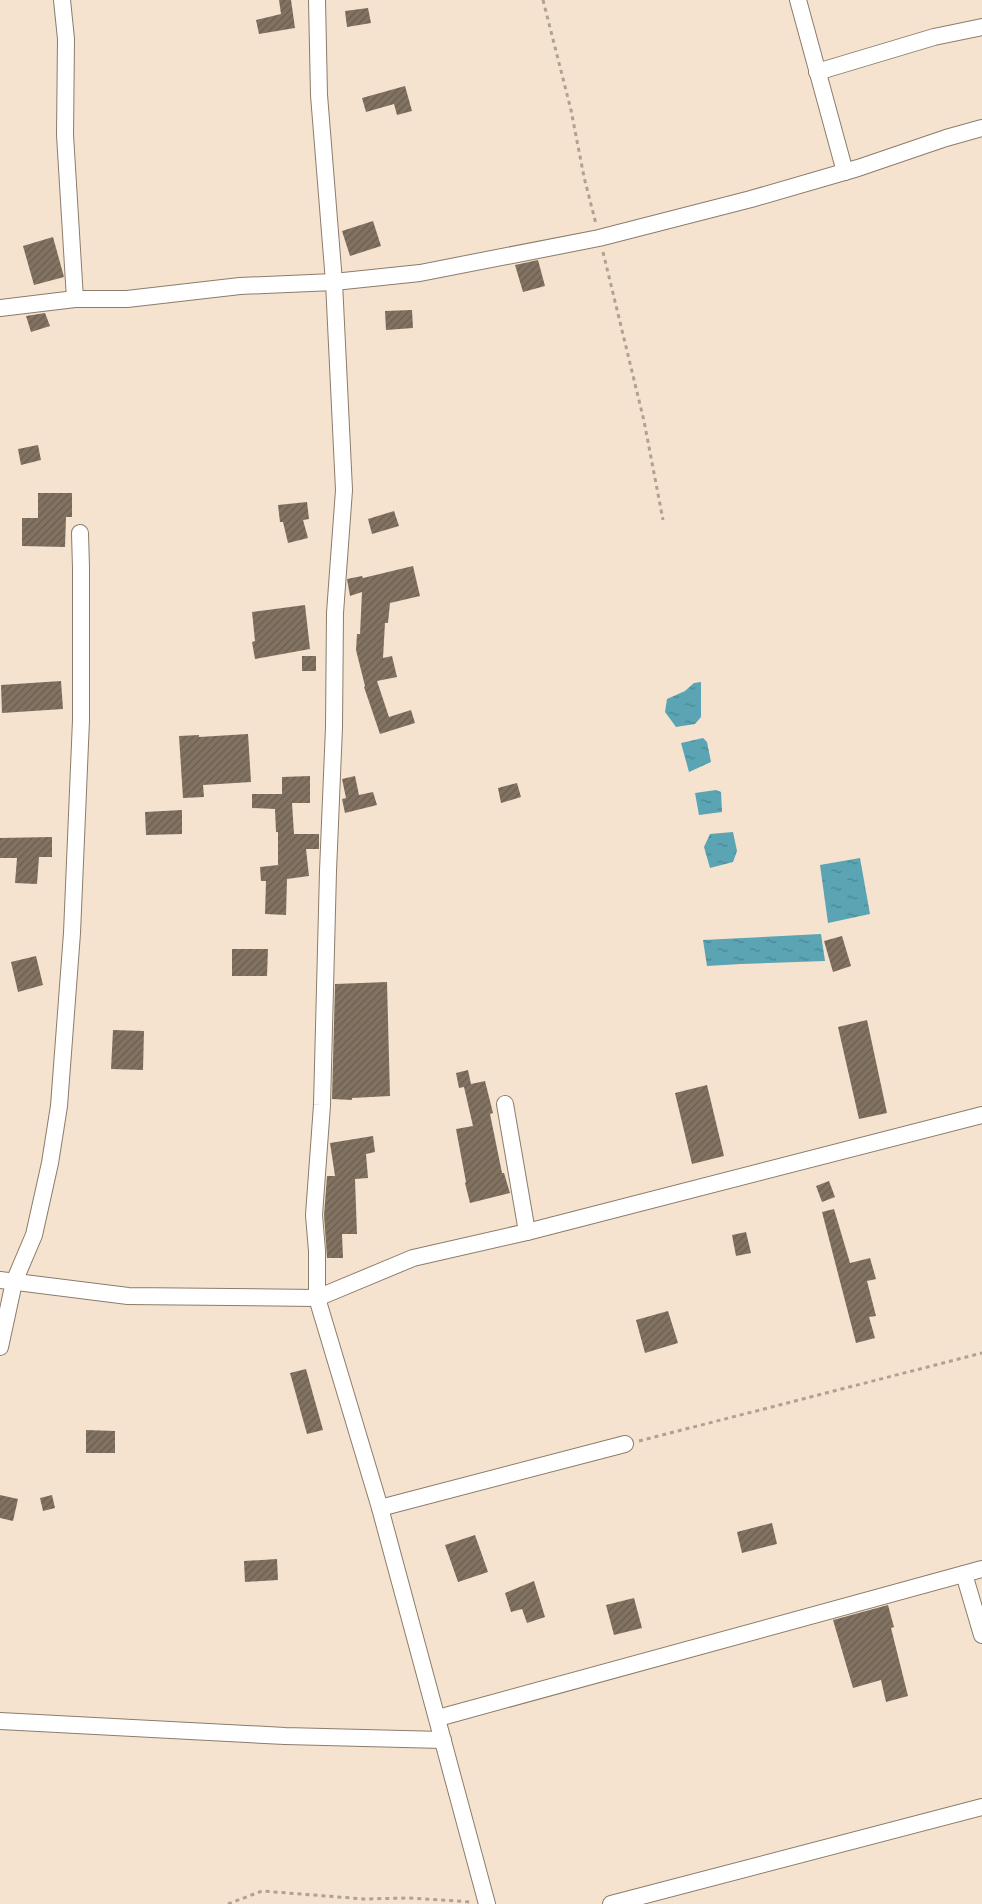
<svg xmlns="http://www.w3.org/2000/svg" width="982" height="1904" font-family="Jost,sans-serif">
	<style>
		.water { fill: url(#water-ripples) }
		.building { fill: url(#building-hatch) }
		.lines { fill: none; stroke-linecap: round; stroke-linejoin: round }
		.minor-casing { stroke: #8c7c6b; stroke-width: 18 }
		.path { stroke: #b0a293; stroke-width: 3; stroke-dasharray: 4 4; stroke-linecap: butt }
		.minor { stroke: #fff; stroke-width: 16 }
	</style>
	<defs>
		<pattern id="water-ripples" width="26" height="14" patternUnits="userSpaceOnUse" patternTransform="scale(1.25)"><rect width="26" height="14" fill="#5aa4b3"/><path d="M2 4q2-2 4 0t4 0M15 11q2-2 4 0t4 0" fill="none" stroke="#4a8591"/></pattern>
		<pattern id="building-hatch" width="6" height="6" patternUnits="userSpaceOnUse" patternTransform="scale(1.25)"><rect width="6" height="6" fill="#827261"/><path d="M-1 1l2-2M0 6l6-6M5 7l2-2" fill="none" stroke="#6a5d4f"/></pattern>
	</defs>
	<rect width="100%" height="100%" fill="#f5e3d0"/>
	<g class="water">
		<polygon points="701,682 701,717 695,724 676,727 665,712 667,699 685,691 694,683"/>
		<polygon points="703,738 707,742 711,762 689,772 681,743"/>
		<polygon points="716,790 721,792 722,812 699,815 695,793"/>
		<polygon points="733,832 737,851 733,862 710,868 704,847 710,834"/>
		<polygon points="860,858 870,914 828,923 820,865"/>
		<polygon points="821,934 825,961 741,964 707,966 703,940"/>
	</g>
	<g class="building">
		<polygon points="279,0 291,0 295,28 259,34 256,20 281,14"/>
		<polygon points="368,8 371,23 347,27 345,11"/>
		<polygon points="405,86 412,111 397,115 394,104 366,112 362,98"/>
		<polygon points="373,221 381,246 350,256 342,231"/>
		<polygon points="53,237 64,277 34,285 23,246"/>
		<polygon points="538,260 545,286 523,292 515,265"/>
		<polygon points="412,310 413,328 386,330 385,311"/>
		<polygon points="45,313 50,326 31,332 26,316"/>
		<polygon points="38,445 41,460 21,465 18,449"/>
		<polygon points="38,493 72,493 72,517 66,517 65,547 22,546 22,518 38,518"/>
		<polygon points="307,502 309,519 303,520 308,538 288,543 283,522 280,522 278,505"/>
		<polygon points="394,511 399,526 372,534 368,519"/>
		<polygon points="413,566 420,596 390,603 388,623 385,623 383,658 392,656 397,677 377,681 389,717 411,710 415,723 380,734 364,687 365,686 356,650 357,634 360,634 362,592 350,596 347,579 362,576 363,578"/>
		<polygon points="305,605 310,649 255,659 252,642 255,641 252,612"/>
		<rect x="302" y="656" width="14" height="15"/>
		<polygon points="61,681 63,709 2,713 1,685"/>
		<polygon points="248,734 251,782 203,785 204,797 183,798 179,736 199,735 199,737"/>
		<polygon points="310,776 310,803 292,803 294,834 319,834 319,849 306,849 309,876 287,879 286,915 265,914 266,881 261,881 260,867 278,865 278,832 276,832 275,809 252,808 252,794 282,794 282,777"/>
		<polygon points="355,776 359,795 373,792 377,805 345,813 342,799 346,798 342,779"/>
		<polygon points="517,783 521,797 501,803 498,788"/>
		<polygon points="182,810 182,834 146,835 145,812"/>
		<polygon points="52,837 52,857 39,857 37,884 15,883 17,858 0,858 0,838"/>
		<polygon points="842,936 851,966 833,972 824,941"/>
		<polygon points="232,949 268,949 267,976 232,976"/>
		<polygon points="36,956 43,985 18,992 11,962"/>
		<polygon points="387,982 390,1096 352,1098 352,1100 332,1099 335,984"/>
		<polygon points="867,1020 887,1113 859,1119 838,1027"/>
		<polygon points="113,1030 144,1031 143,1070 111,1069"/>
		<polygon points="468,1070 471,1084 485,1081 493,1113 490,1114 502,1173 504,1173 510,1193 470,1203 465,1183 466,1182 456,1129 473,1126 464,1087 459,1088 456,1073"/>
		<polygon points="707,1085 724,1156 692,1164 675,1093"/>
		<polygon points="373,1136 375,1152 366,1154 368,1178 355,1179 357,1234 342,1234 343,1258 327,1258 324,1215 327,1176 335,1176 330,1143"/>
		<polygon points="829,1181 835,1197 822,1202 816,1186"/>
		<polygon points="834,1209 850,1263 870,1258 876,1279 867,1281 876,1316 869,1317 875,1338 856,1343 822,1212"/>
		<polygon points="746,1232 751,1253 736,1256 732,1235"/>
		<polygon points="668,1311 678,1343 645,1353 636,1320"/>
		<polygon points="306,1369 323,1430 307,1434 290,1373"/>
		<polygon points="86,1430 115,1431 115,1453 86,1453"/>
		<polygon points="0,1495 18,1499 13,1521 0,1518"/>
		<polygon points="52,1495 55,1508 43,1511 40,1498"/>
		<polygon points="772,1523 777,1544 742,1553 737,1532"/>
		<polygon points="475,1535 488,1572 458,1582 445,1545"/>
		<polygon points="277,1559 278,1580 245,1582 244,1561"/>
		<polygon points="534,1581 545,1617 527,1623 522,1609 511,1612 505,1593"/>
		<polygon points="634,1598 642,1628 614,1635 606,1605"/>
		<polygon points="888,1605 894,1627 891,1628 908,1696 886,1702 881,1680 853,1688 833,1620"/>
	</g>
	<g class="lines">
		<defs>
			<g id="minor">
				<polyline points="62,0 66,39 65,135 75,299"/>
				<polyline points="317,0 319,95 334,282 344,490 335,613 334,727 328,871 322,1105 314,1215 317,1251 317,1298 380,1508 487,1904"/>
				<polyline points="798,0 845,172"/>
				<polyline points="817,72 934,37 982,27"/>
				<polyline points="0,308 75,299 127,299 240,286 334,282 420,273 599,238 751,199 858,168 946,138 982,128"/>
				<polyline points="505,1104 527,1232"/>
				<polyline points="0,1280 128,1296 317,1298 413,1258 527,1232 982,1115"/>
				<polyline points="0,1347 14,1282 34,1235 50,1163 59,1106 72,933 81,720 81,568 80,533"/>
				<polyline points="380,1508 625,1444"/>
				<polyline points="964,1574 982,1635"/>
				<polyline points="438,1718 982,1569"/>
				<polyline points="0,1721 285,1736 443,1740"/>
				<polyline points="611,1904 982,1807"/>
			</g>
		</defs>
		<use href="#minor" class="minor-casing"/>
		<g class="path">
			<polyline points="543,0 571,110 584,177 596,224"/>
			<polyline points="603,252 644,421 663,520"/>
			<polyline points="639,1441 982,1353"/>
			<polyline points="228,1904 262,1891 364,1899 409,1898 471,1902"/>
		</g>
		<use href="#minor" class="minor"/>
	</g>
</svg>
